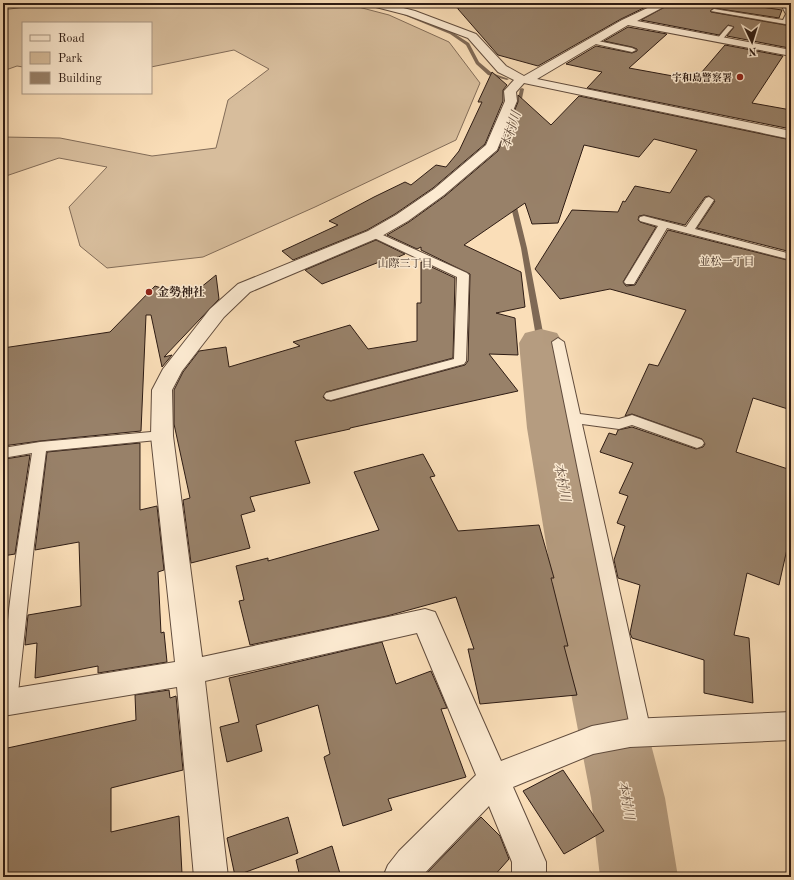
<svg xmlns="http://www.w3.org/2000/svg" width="794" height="880" font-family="'Old Standard TT','Noto Serif JP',serif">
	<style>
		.green { fill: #d7bd9c; stroke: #826c58 }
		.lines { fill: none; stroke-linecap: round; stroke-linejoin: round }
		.stream { fill: #7f6955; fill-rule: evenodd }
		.river { fill: #b59c80; fill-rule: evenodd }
		.building { fill: #988169; stroke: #2e1c14 }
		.lane-casing { stroke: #614c3d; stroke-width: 2 }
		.street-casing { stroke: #614c3d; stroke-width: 2 }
		.lane { fill: #fcead1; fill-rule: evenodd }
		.street { fill: #fcead1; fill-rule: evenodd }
		.poi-dot { fill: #8f2418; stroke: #fcead1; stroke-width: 1.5 }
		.labels { text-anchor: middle; stroke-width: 3; stroke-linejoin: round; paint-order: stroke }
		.far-poi-label { font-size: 10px; font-weight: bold; fill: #2e1c14; stroke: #fcead1; text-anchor: end }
		.far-neighbourhood-label { font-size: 11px; fill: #2e1c14; stroke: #fcead1 }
		.poi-label { font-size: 12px; font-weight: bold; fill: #2e1c14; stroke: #fcead1; text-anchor: start }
		.water-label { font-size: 13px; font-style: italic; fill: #644f3f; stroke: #fcead1 }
	</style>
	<rect width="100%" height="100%" fill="#fadeb8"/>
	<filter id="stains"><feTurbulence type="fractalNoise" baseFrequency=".005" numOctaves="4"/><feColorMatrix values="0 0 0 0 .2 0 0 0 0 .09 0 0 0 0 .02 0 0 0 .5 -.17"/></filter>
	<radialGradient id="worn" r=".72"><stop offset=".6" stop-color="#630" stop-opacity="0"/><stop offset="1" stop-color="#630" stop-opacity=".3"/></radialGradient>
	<polygon class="green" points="52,3 343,3 389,15 449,42 480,83 456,140 315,207 203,257 107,268 80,246 69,207 107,167 59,158 3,177 3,137 60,138 152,156 216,148 228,100 269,69 234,50 151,67 151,23 23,23 23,67 17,66 3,71 3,10"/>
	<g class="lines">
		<g class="stream">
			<polygon points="360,3 366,3 379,7 377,8"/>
			<polygon points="400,11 452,32 469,43 479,62 492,73 509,79 507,80 488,75 476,64 466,45 450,34 399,13"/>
			<polygon points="522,88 524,89 520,108 518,109 516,108 520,89"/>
			<polygon points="512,197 515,199 527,248 545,343 541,345 537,343 521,248 509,199"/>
		</g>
		<polygon class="river" points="541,329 557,333 563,343 577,428 635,683 665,798 678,877 600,877 591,798 569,683 527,428 519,343 525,333"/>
	</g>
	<g class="building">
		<polygon points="464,3 654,3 621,19 538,66 498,55 458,9"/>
		<polygon points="672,3 734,3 782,10 779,18 714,8 710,11 711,12 791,26 791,44 789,48 727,36 734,27 728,25 719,35 641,20"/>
		<polygon points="628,27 667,34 629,68 695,80 725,45 783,56 752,103 791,110 791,129 587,88 602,72 566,64 596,46 632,53 637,51 637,49 632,47 604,41"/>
		<polygon points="492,72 507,85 503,90 503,101 485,144 433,188 395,214 367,230 293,260 282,251 338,225 329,221 374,197 405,182 411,185 436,165 446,167 459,151 482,102 478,102"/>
		<polygon points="518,95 551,125 579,96 791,140 791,252 697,228 715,201 709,196 705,197 685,225 644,215 639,216 638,220 640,222 656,227 623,282 626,286 635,285 668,230 791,261 791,410 753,398 736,452 791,470 791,531 779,585 747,573 734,635 749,638 753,703 704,693 704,660 632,638 630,633 640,585 618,578 614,560 625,526 617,523 628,496 619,493 633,463 600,452 609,433 616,435 618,430 632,427 696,449 703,447 705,444 702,439 632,414 625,416 649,364 658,366 686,310 610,289 560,299 535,269 572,210 618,212 623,201 625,202 635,186 670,193 697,150 654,139 639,157 584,145 558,223 532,224 525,203 464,245 521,272 525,307 496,313 515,318 518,355 489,354 518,391 350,428 350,429 295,441 310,483 250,497 255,511 241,515 250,548 191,563 183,500 190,498 174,424 174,390 183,372 199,351 226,347 229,367 300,346 293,342 350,325 368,349 417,341 417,303 421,303 421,262 455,278 453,358 326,392 323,397 326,400 331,401 465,365 468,361 470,274 421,250 421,247 417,249 387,235 409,222 445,196 498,151 518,102"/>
		<polygon points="376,240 405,254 385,263 382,261 322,284 305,270"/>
		<polygon points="216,275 219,299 164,357 172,355 162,367 151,315 146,315 141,431 40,441 3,446 3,348 110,332 155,286 189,297"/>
		<polygon points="140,443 140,510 157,506 164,570 158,572 161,633 164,632 167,662 98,673 98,666 35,678 37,643 25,645 28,615 81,606 79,542 35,550 47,452"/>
		<polygon points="423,454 435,476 430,477 458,531 539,525 554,578 551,578 568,646 564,646 577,695 480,704 468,649 474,649 456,597 387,616 250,645 239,601 244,600 236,566 268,558 268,561 379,530 354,472"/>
		<polygon points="30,455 15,554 3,556 3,480 5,459"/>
		<polygon points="382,642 396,684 431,671 447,708 441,709 466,777 388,799 392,810 343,826 324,757 330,754 318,705 256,725 262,751 227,762 220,727 239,722 229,678"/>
		<polygon points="169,690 170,698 176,696 183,770 111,788 111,832 179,816 182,874 168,877 3,877 3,749 136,720 135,695"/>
		<polygon points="563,770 604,831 564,854 523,791"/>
		<polygon points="288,817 298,853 235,876 227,838"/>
		<polygon points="481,817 500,836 509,859 493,877 423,877"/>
		<polygon points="332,846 341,877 300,877 296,860"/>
	</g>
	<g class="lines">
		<defs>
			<g id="lane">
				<polygon points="457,3 463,3 458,8 455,6"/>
				<polygon points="780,3 786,3 791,12 789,21 791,21 791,25 711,11 714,9 783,20 786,14"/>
				<polygon points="728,26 733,27 721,41 717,41 717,39"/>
				<polygon points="593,40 632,48 636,50 632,52 591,43 589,42"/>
				<polygon points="709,197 714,200 695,229 791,254 791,260 667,228 634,284 626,284 624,282 658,226 640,221 639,219 640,217 644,216 686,227 706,198"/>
				<polygon points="374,231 467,273 469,275 466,361 464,364 331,400 326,399 324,396 326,393 454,359 457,277 370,236 369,234 370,232"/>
				<polygon points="558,338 564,342 580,414 619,419 632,415 702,440 704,443 702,446 697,448 632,425 619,429 582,424 651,732 648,738 641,741 634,738 631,732 552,342"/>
				<path d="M162 431 167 433 169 436 167 439 46 451 34 545 17 702 15 708 8 711 3 709C3 623 19 538 32 453L3 458V448L40 442Z"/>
			</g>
			<polygon id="street" points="367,3 384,3 415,11 476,34 506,66 524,76 622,20 658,3 671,3 637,21 791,50 791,56 628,25 537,79 791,131 791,139 524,83 516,92 517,101 497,150 444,195 408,221 380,237 250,292 224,317 182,371 172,390 173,436 202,657 425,609 435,612 501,761 592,726 630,719 791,712 791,740 630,747 593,754 513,787 546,862 546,877 512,877 512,862 489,806 421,877 383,877 388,865 399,851 476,775 417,633 205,681 228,877 194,877 177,687 3,716 3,690 175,662 151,436 152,390 163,369 210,309 238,284 368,231 396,215 434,189 486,145 505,101 504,91 514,80 498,72 468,38 407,15 368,5"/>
		</defs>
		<use href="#lane" class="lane-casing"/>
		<use href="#street" class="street-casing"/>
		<use href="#lane" class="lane"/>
		<use href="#street" class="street"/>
	</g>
	<g class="poi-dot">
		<circle cx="740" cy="77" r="4"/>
		<circle cx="149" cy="292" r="4"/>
	</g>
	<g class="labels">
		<g class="far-poi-label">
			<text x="732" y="81">宇和島警察署</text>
		</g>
		<g class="far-neighbourhood-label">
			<text x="727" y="265">並松一丁目</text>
			<text x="405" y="267">山際三丁目</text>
		</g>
		<g class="poi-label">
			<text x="157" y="296">金勢神社</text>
		</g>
		<g class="water-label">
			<text transform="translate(510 130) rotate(-73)" y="5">本村川</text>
			<text transform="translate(563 482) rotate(79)" y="5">本村川</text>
			<text transform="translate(627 800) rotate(80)" y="5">本村川</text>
		</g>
	</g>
	<rect width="794" height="880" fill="none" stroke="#fadeb8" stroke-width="16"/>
	<rect x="4" y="4" width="786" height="872" fill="none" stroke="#2e1c14" stroke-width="2"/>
	<rect x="8" y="8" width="778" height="864" fill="none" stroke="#2e1c14"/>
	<rect x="22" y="22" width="130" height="72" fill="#fcead1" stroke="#aa9885"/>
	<rect x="30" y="35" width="20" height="6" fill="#fcead1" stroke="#aa9885"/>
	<text x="58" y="42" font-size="12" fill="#2e1c14">Road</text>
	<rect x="30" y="52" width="20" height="12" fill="#d7bd9c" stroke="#aa9885"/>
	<text x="58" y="62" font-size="12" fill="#2e1c14">Park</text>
	<rect x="30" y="72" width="20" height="12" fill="#988169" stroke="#aa9885"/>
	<text x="58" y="82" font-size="12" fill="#2e1c14">Building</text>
	<g transform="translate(752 42) rotate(176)" stroke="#fcead1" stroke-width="3" paint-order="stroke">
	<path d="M0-3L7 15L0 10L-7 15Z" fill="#2e1c14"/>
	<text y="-6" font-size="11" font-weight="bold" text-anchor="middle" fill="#2e1c14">N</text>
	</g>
	<rect width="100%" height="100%" filter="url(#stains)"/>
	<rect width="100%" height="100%" fill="url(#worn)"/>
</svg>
